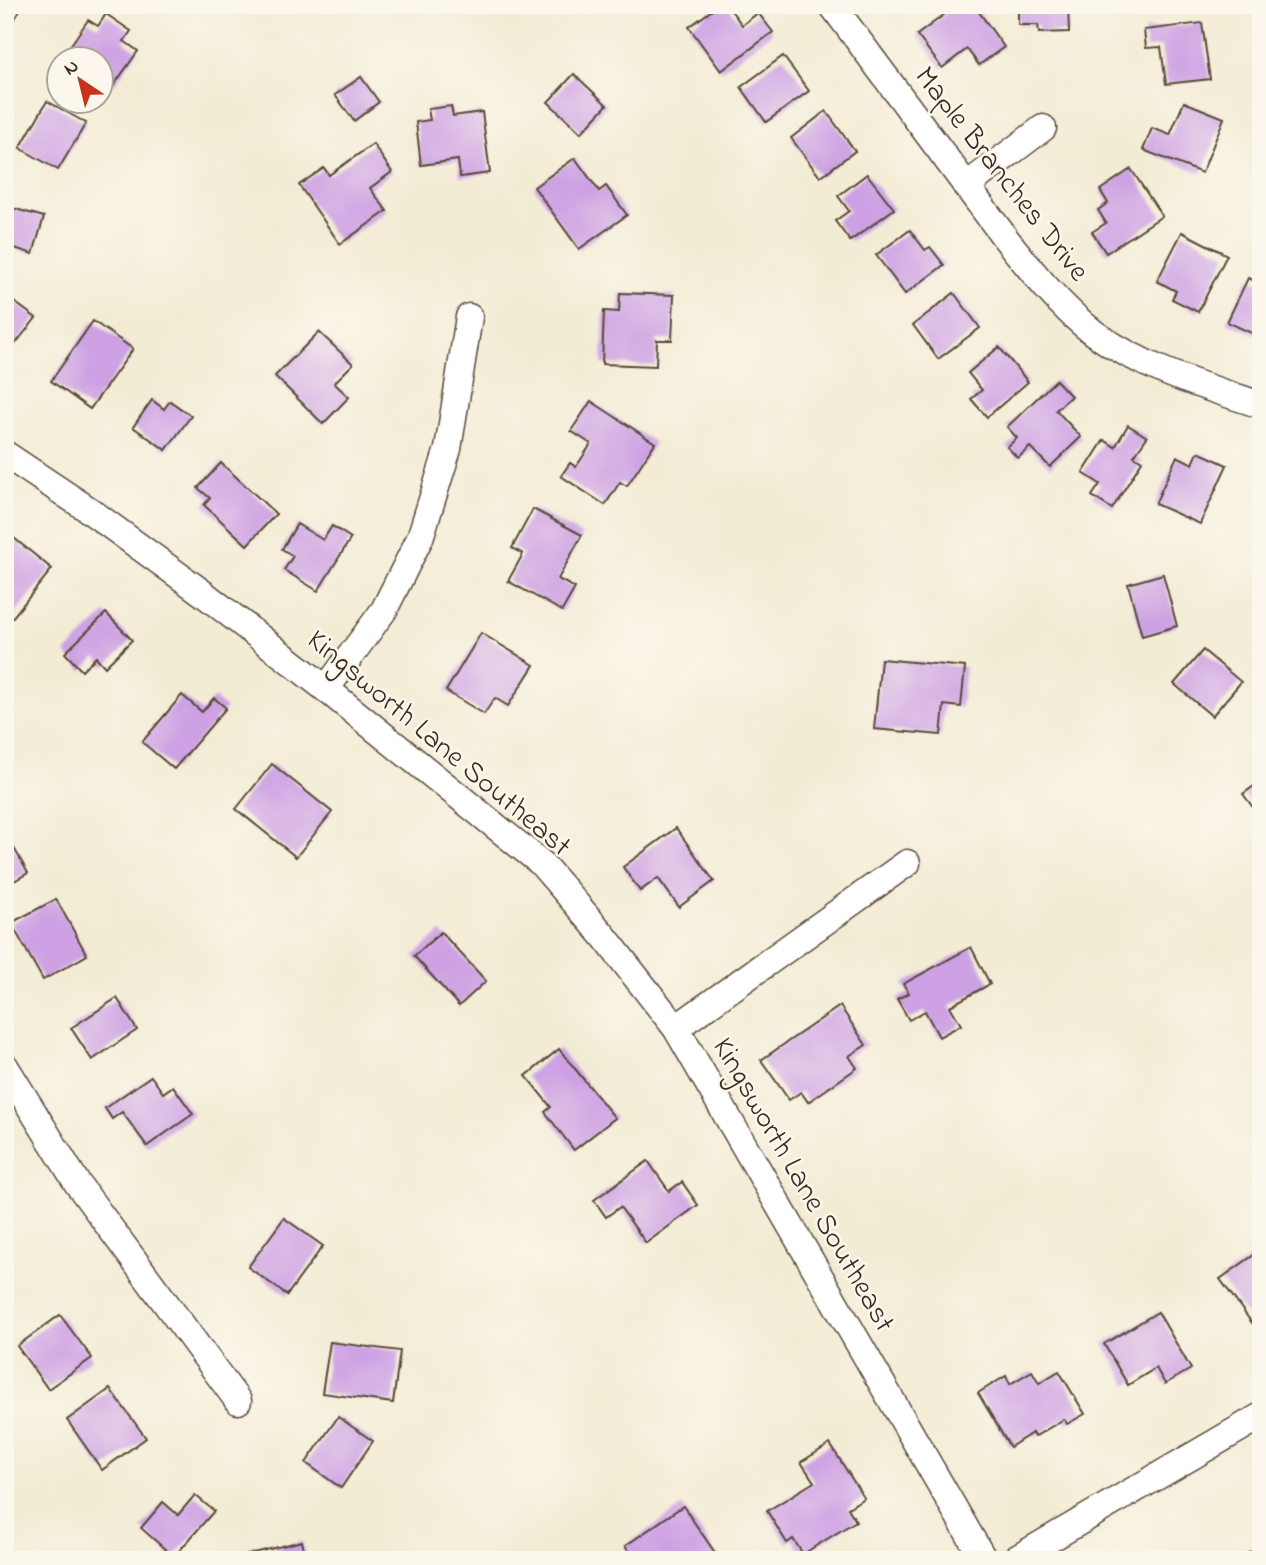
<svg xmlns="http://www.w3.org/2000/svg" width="1266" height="1565" font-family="'Indie Flower',sans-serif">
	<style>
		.building { fill: #cda1e3 }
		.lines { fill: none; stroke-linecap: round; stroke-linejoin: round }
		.street-casing { stroke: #574739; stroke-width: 29 }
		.street { stroke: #fff; stroke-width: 26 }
		.labels { text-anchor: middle; stroke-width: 5; stroke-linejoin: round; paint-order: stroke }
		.street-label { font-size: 30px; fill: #3b2a1e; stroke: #fbf7ec }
	</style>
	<rect width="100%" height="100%" fill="#fbf7ec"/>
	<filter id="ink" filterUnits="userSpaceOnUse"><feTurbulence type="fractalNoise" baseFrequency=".0143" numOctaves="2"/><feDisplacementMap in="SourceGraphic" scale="14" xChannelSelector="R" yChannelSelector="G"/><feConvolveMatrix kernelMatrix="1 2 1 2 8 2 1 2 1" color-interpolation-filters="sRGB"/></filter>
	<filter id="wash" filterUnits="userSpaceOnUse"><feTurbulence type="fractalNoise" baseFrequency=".00686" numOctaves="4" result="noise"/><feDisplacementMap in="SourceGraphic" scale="28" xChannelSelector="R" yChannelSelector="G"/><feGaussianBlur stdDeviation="1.57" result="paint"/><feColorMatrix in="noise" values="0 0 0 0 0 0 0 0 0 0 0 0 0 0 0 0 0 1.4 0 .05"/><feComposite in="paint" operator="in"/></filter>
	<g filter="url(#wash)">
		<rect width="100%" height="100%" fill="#f3ecd5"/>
		<g id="blocks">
			<g class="building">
				<polygon points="719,5 727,5 742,25 758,13 773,32 721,71 689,27"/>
				<polygon points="957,5 974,5 1004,47 979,65 967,49 942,68 917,35"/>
				<polygon points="1018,5 1068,5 1069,32 1039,33 1038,25 1018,25"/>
				<polygon points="106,14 131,31 124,41 138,51 114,85 102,76 102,60 77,60 66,52 88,20 98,26"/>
				<polygon points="1202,23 1210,79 1166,84 1161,47 1146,48 1144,30"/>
				<polygon points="783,56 809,91 766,122 741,87"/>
				<polygon points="574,74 607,105 581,133 548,102"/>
				<polygon points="361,77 379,102 354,121 335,95"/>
				<polygon points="47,101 86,123 58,170 20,148"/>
				<polygon points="1184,102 1224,118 1202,173 1143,150 1152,128 1170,135"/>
				<polygon points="451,106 453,116 482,112 490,173 460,177 458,160 421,165 416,122 430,120 428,109"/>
				<polygon points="826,111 855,151 820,177 791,138"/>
				<polygon points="373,144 392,172 370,188 387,211 340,244 299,185 324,168 329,175"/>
				<polygon points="575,158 599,191 606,186 627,215 579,249 534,187"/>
				<polygon points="1131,169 1162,216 1106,253 1092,232 1106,223 1098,210 1108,203 1100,190"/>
				<polygon points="867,174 894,209 850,241 835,221 849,211 838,196"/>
				<polygon points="5,206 44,217 33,254 5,245"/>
				<polygon points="910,230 925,250 930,247 944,265 905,294 876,255"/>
				<polygon points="1182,232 1227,255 1198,312 1172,299 1176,291 1157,281"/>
				<polygon points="1248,278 1261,284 1261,330 1258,336 1227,322"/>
				<polygon points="620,293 674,295 672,340 657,340 656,366 602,364 604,311 619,312"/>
				<polygon points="954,293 980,328 938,359 913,325"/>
				<polygon points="5,295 36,318 8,353 5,351"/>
				<polygon points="93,321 133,349 90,409 51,381"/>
				<polygon points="319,332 353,364 334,383 349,397 323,424 275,376"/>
				<polygon points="999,347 1028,382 987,417 971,399 982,390 968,373"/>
				<polygon points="1056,380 1071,396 1056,410 1081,437 1050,467 1030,447 1018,458 1007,447 1017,438 1007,427"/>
				<polygon points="152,400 164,409 170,401 191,416 166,450 133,427"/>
				<polygon points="591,401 655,443 627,486 620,482 605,505 561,476 570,463 576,467 591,444 571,431"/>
				<polygon points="1128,425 1147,437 1134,456 1142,461 1112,509 1092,496 1100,484 1083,473 1104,440 1115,447"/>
				<polygon points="1198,452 1227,465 1200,524 1155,504 1177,456 1193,464"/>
				<polygon points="221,463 276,514 247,545 204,505 210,498 198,488"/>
				<polygon points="533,509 582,535 558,579 575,588 562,611 508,581 523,554 512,548"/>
				<polygon points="297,524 323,540 332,526 351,538 318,591 284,570 293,556 282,549"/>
				<polygon points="9,534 52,569 8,623 5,620 5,538"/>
				<polygon points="1163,574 1177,626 1142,636 1128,584"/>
				<polygon points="106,613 132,640 105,667 96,657 82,671 65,653"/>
				<polygon points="481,633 534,665 508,706 495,698 484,714 446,691"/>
				<polygon points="1203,650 1241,682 1212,716 1174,684"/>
				<polygon points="881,659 965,667 961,707 944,705 941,735 874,729"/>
				<polygon points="182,695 202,712 214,698 226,708 174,769 142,742"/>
				<polygon points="272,764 332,812 296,857 236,809"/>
				<polygon points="1261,781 1261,818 1243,794"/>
				<polygon points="676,828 714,881 679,907 658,878 640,891 623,867"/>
				<polygon points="9,839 28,873 5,886 5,841"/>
				<polygon points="56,899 87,955 43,980 11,923"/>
				<polygon points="441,932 486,981 459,1006 414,956"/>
				<polygon points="971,947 990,984 950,1006 961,1025 939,1037 925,1011 909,1020 897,999 909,993 903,984"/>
				<polygon points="117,998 137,1030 92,1060 71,1028"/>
				<polygon points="840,1006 866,1045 849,1056 857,1068 808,1102 801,1092 789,1100 761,1060"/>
				<polygon points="559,1049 615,1118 574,1150 545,1112 551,1107 526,1076"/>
				<polygon points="151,1076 163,1093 173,1086 193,1114 147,1146 122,1112 112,1119 105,1108"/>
				<polygon points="648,1161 669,1191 682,1182 698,1205 646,1243 620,1207 606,1217 594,1200"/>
				<polygon points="284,1218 323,1246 287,1295 248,1267"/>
				<polygon points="1261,1250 1261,1317 1252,1323 1220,1279"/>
				<polygon points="1158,1312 1191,1369 1165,1384 1156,1368 1128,1385 1104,1344"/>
				<polygon points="60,1315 92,1358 48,1389 17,1346"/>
				<polygon points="330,1342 400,1351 393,1403 322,1393"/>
				<polygon points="1032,1371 1039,1383 1059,1371 1085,1414 1067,1424 1064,1419 1034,1437 1032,1433 1010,1447 978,1393 1006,1376 1010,1384"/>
				<polygon points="110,1389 146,1438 102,1470 67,1420"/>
				<polygon points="338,1417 373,1441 341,1488 306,1463"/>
				<polygon points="830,1444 864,1498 848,1508 856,1521 803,1554 793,1539 787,1543 767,1511 814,1482 801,1462"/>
				<polygon points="195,1495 214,1511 174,1557 141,1528 163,1502 178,1515"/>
				<polygon points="683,1506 720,1560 634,1560 625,1546"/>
				<polygon points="302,1541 306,1560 243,1560 242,1556"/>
				<polygon points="1261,1545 1261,1560 1237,1560"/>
			</g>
		</g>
	</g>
	<g filter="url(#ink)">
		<use href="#blocks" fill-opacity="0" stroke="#574739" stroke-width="2"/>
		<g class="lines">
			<defs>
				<g id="street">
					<path d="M832 5 1003 235C1030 269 1059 306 1094 333 1144 369 1203 386 1261 405"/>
					<polyline points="5,9 7,5"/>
					<polyline points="966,186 1043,128"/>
					<polyline points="5,454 89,510 204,594 326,689 541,863 603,935 676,1028 984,1560"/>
					<polyline points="326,689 384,610 420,538 448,449 469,317"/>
					<polyline points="676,1028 907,863"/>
					<polyline points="5,1066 77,1183 238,1401"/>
					<polyline points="1014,1560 1261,1416"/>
				</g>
			</defs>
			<use href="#street" class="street-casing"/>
			<use href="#street" class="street"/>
		</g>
	</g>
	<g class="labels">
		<g class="street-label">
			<text transform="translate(1003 173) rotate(52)" y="10">Maple Branches Drive</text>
			<text transform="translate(440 742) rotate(40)" y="10">Kingsworth Lane Southeast</text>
			<text transform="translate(805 1184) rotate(60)" y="10">Kingsworth Lane Southeast</text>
		</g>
	</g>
	<rect width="1266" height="1565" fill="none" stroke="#fbf7ec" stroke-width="28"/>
	<g transform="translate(80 80) rotate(325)"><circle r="33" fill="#fbf7ec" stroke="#aea59a" stroke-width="2"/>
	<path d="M0-5L12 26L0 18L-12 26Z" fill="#c8321e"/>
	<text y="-10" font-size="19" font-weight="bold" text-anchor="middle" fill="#3b2a1e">N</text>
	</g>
</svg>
